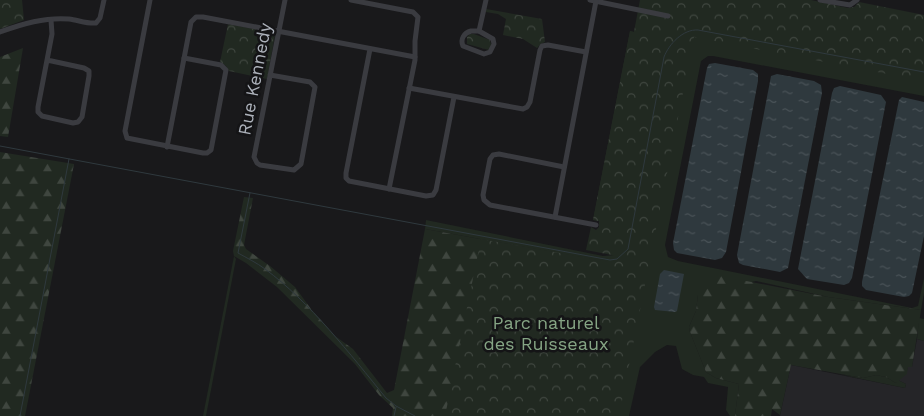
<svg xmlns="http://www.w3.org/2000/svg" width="924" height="416" font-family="'Work Sans',sans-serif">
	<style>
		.built { fill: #252528 }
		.grass { fill: #212921 }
		.forest { fill: url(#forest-firs) }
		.park { fill: url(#park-crowns) }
		.water { fill: url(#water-ripples) }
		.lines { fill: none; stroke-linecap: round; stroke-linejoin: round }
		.stream { stroke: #2f393e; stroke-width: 1 }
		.minor { stroke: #3a3b40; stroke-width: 5 }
		.labels { text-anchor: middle; stroke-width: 5; stroke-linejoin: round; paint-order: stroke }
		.street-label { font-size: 18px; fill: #acb1ba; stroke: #141416 }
		.park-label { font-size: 18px; fill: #85a484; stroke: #141416 }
	</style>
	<defs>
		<pattern id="forest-firs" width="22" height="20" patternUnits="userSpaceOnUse" patternTransform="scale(1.25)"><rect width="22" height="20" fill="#212921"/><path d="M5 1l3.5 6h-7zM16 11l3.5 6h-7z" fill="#3f463f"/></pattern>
		<pattern id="park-crowns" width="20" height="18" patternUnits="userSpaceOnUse" patternTransform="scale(1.25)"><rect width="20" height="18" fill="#212921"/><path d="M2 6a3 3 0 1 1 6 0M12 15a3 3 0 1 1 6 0" fill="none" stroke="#3f463f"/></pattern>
		<pattern id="water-ripples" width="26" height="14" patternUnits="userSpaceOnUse" patternTransform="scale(1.25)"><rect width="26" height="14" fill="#2f393e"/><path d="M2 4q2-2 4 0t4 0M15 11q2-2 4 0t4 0" fill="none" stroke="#4a5358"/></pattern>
	</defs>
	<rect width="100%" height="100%" fill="#19191b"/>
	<polygon class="built" points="917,339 924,341 924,416 780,416 791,365 905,388 906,384 898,380 906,374 908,367 912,367"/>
	<g class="grass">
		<polygon points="637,19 676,35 924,55 924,96 713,56 708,56 701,61 665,245 668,257 678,261 912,308 918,306 924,278 924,293 921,310 828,297 756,281 698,295 696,311 689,327 690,332 706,372 716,378 739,384 735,416 730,416 726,410 728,387 708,383 704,377 693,375 682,369 676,346 667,345 655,352 640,367 629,416 597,416 618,264 425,229 426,220 603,256 615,255 599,221 593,220 630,31 634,32"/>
		<polygon points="234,256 236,259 206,416 203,416"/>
		<polygon points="919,318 924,319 924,341 917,339"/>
		<polygon points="838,374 863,378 876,375 886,377 896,383 898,380 906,384 905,388"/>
	</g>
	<g class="forest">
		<polygon points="23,48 8,137 0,136 0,57"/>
		<polygon points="0,152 74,164 25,416 0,416"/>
		<polygon points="244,197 253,198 244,245 246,249 270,266 295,287 311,309 335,336 353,349 387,393 394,390 425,229 618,264 597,416 392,416 393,408 379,395 355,364 277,287 246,263 234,256 233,251"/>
		<polygon points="705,273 828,297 921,310 912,367 908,367 907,374 896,383 886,377 876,375 863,378 791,365 780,415 772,409 771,416 735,416 739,384 716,378 706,372 690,332 689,327 696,311 698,295"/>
	</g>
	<g class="park">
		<polygon points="0,0 22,0 24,20 0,29"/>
		<polygon points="640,0 811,0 848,8 854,7 859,2 924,15 924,81 694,37 619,416 445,416 481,239 616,263 617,256 586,250 591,227 596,230 599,227 599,221 593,220 630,31 634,32"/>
		<polygon points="486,9 542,19 545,42 541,44 537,48 523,39 503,35 506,19 498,14 486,12"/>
		<polygon points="228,24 270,32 275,35 267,79 229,71 226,66 220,62"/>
		<polygon points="474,34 490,40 491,45 489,50 467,44 467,37 470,34"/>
	</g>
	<g class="water">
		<polygon points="715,63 753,70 758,74 758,81 726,252 722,258 715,260 677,253 674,250 673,243 707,68 709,64"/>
		<polygon points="777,74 814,81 821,85 822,93 788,268 780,272 743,265 739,263 737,255 771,76"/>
		<polygon points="840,86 881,95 886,102 852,278 849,283 844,285 807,279 798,269 832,93 834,88"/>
		<polygon points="902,97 924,102 924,236 912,293 909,296 904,297 866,290 862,286 862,282 899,100"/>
		<polygon points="664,270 684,274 677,311 675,312 655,310 654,307 660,274"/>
	</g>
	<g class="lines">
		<g class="stream">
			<path d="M0 146 610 260 617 259 628 249 664 57C669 44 683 29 698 30L924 72"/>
			<path d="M250 193 238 253C247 258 257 263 265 269 310 302 350 354 386 398L396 406 415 416"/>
			<polyline points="20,416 69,159"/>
			<polyline points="394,416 396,407"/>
		</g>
		<g class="minor">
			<polyline points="150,0 125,131 127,138 203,153 207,153 211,150 226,70 221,65 184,58"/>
			<polyline points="351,0 413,12 418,17 415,41 415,60 389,189"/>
			<polyline points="590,0 668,16"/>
			<polyline points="820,0 850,5 857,0"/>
			<path d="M471 31H479L493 39 494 44 490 52 484 54 463 46C460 39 464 33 471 31Z"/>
			<polyline points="479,31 486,0"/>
			<path d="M0 32C22 24 45 17 69 19 78 20 87 24 96 23L100 18 104 0"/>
			<polyline points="370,49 346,173 346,178 349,181 426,196 433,195 436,190 454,97"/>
			<polyline points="47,60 84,68 89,71 89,76 82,117 78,122 73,123 42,116 38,112 38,107 52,34 51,20"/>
			<polyline points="270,75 310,82 315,87 301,164 294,170 260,165 257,163 254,157 285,0"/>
			<polyline points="409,88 523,109 527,107 530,102 540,50 542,46 548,45 586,52"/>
			<polyline points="167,147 191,22 196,17 203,17 415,57"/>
			<polyline points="564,167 499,154 493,155 490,159 483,195 484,200 490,205 596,225"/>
			<polyline points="555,217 596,1"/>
		</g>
	</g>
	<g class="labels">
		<g class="street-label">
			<text transform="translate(255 79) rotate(-79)" y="6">Rue Kennedy</text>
		</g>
		<g class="park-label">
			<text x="546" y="329">Parc naturel<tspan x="546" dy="21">des Ruisseaux</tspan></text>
		</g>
	</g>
</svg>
